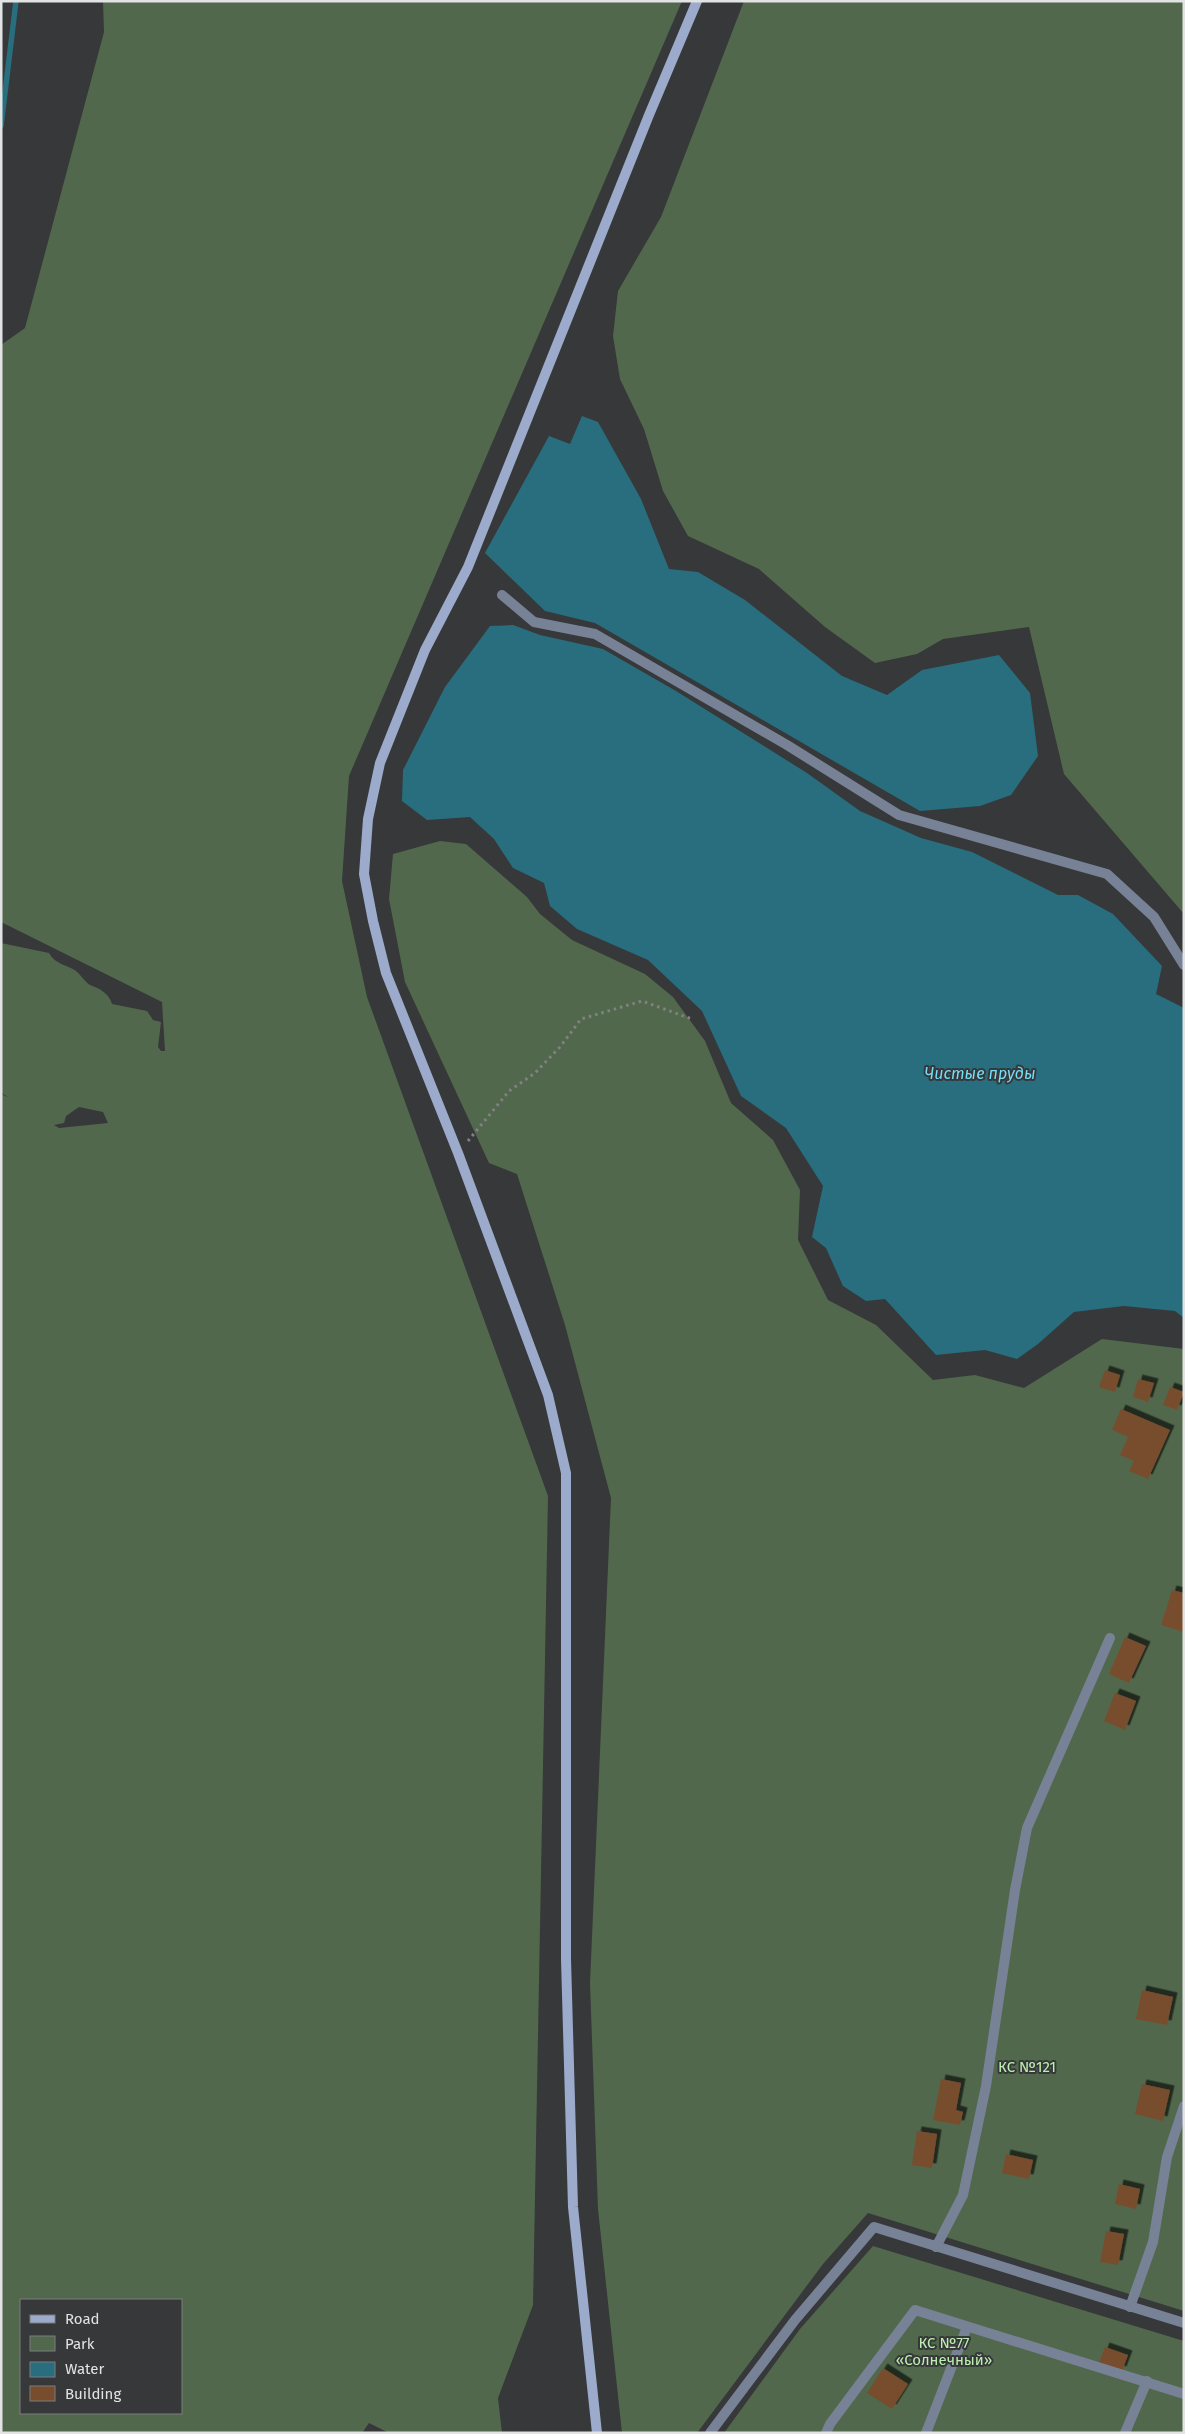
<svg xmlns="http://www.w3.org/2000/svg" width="1185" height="2434" font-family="'Fira Sans',sans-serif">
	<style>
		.green { fill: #52684c; fill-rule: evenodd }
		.water { fill: #286e7f }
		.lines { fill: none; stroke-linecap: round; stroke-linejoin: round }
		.stream { stroke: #286e7f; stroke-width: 5.5 }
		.building { fill: #774d2d; filter: url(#shadow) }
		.path { stroke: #818284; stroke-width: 3; stroke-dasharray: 2.5 4; stroke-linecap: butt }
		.service { stroke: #788296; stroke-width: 10 }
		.minor { stroke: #788296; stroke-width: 10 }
		.secondary { stroke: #9cabcb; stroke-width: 10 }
		.labels { text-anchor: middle; stroke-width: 4; stroke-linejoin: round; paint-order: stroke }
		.park-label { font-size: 15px; fill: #bcf0ae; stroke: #36383a }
		.water-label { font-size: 16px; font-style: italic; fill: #76def8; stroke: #36383a }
	</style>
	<defs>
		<filter id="shadow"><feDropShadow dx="4.5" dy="-4.5" stdDeviation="0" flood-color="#0009"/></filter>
	</defs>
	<rect width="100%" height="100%" fill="#36383a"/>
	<g class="green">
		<path d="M103 1H682L349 776 342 881 367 997 548 1496 533 2305 498 2398 502 2433H389L369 2423 362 2433H1V1094L10 1098 1 1093V943L49 953C56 965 66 964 76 971 81 975 85 982 90 985 100 989 109 993 112 1004L147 1011 153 1020 161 1022 158 1047 161 1051H165L162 1002 1 922V345L25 328 104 32ZM79 1107 103 1112 108 1123 59 1128 54 1125 64 1123 66 1116ZM181 2300V2413H21V2300Z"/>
		<polygon points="744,1 1184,1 1184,914 1064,774 1029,627 943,639 917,654 875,663 825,627 759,569 688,536 663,491 644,429 620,379 613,336 618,291 661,217"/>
		<polygon points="440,841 466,844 527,897 540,914 572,940 645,974 673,997 705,1041 731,1103 773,1140 800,1190 798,1240 828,1300 876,1325 933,1380 975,1375 1024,1388 1102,1339 1184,1349 1184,2311 868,2213 823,2264 697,2433 622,2433 598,2209 590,1983 611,1498 565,1325 517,1174 489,1163 405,982 389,899 393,854"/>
		<polygon points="873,2246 1184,2341 1184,2433 724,2433 800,2329"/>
	</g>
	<g class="water">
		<polygon points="582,416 598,422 641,499 669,569 698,572 745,600 842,676 887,695 922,670 999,655 1030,693 1038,756 1011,795 980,806 920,811 595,623 545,611 485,553 549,436 570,444"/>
		<polygon points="513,625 540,635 603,649 676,691 807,773 860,811 921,838 972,852 1058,895 1078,895 1113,914 1162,966 1156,994 1184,1008 1184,1318 1175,1311 1124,1306 1074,1312 1038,1344 1017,1359 985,1350 936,1355 885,1299 866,1301 843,1286 826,1248 812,1237 823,1186 786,1128 741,1096 702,1011 648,960 577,929 550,906 544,883 513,868 494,839 470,817 427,820 402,801 403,770 445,687 490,626"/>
	</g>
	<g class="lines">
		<polyline class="stream" points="1,126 16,1"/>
	</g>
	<g class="building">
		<polygon points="1105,1370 1120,1375 1115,1392 1099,1387"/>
		<polygon points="1138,1379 1154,1383 1148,1402 1133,1397"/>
		<polygon points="1170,1387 1184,1392 1177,1410 1163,1405"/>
		<polygon points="1121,1409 1170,1430 1148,1479 1129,1471 1134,1461 1120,1455 1128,1437 1112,1430"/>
		<polygon points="1172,1590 1184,1593 1184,1632 1161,1625"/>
		<polygon points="1125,1637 1146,1646 1129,1683 1109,1674"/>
		<polygon points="1115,1693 1136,1701 1125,1730 1104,1721"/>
		<polygon points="1142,1990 1173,1997 1167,2025 1136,2019"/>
		<polygon points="941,2079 961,2083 956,2110 963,2112 960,2125 933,2120"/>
		<polygon points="1142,2084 1170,2090 1163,2121 1135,2114"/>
		<polygon points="917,2131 937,2134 932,2168 912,2165"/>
		<polygon points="1006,2154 1033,2160 1029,2179 1002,2173"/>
		<polygon points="1119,2184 1140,2189 1136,2209 1115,2204"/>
		<polygon points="1106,2231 1124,2234 1118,2265 1100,2262"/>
		<polygon points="1105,2347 1128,2355 1122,2371 1099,2363"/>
		<polygon points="883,2368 908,2384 892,2409 867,2393"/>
	</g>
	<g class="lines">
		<polyline class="path" points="468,1141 509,1091 535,1073 560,1047 581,1019 642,1001 692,1019"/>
		<g class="service">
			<polyline points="502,595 534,622 595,634 787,745 899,815 1107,874 1154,917 1184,965"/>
			<polyline points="826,2433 830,2424 915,2310 1184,2394"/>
			<polyline points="926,2433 967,2327"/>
			<polyline points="1125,2433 1147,2381"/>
		</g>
		<g class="minor">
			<polyline points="936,2247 963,2195 986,2086 1015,1890 1027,1828 1110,1638"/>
			<polyline points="1130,2307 1153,2242 1167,2157 1184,2106"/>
			<polyline points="710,2433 795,2320 874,2227 1184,2323"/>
		</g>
		<polyline class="secondary" points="597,2433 573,2207 566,1959 566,1473 548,1395 458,1153 386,973 373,921 364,874 368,819 380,763 425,650 468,567 649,115 697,1"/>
	</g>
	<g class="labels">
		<g class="park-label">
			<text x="1027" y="2072">КС №121</text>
			<text x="944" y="2348">КС №77<tspan x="944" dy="17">«Солнечный»</tspan></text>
		</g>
		<g class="water-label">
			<text x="980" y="1079">Чистые пруды</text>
		</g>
	</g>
	<rect width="1185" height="2434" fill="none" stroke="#e2e3e4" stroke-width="5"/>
	<rect x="20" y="2299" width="162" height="115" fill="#36383a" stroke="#7b7c7e"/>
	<rect x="30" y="2315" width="25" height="8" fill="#9cabcb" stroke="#7b7c7e"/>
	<text x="65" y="2324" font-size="15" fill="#e2e3e4">Road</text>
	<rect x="30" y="2336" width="25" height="15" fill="#52684c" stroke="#7b7c7e"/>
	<text x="65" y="2349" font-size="15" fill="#e2e3e4">Park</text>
	<rect x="30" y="2362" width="25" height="15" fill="#286e7f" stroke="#7b7c7e"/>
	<text x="65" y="2374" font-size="15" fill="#e2e3e4">Water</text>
	<rect x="30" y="2386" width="25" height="15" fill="#774d2d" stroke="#7b7c7e"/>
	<text x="65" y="2399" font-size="15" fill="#e2e3e4">Building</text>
</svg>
